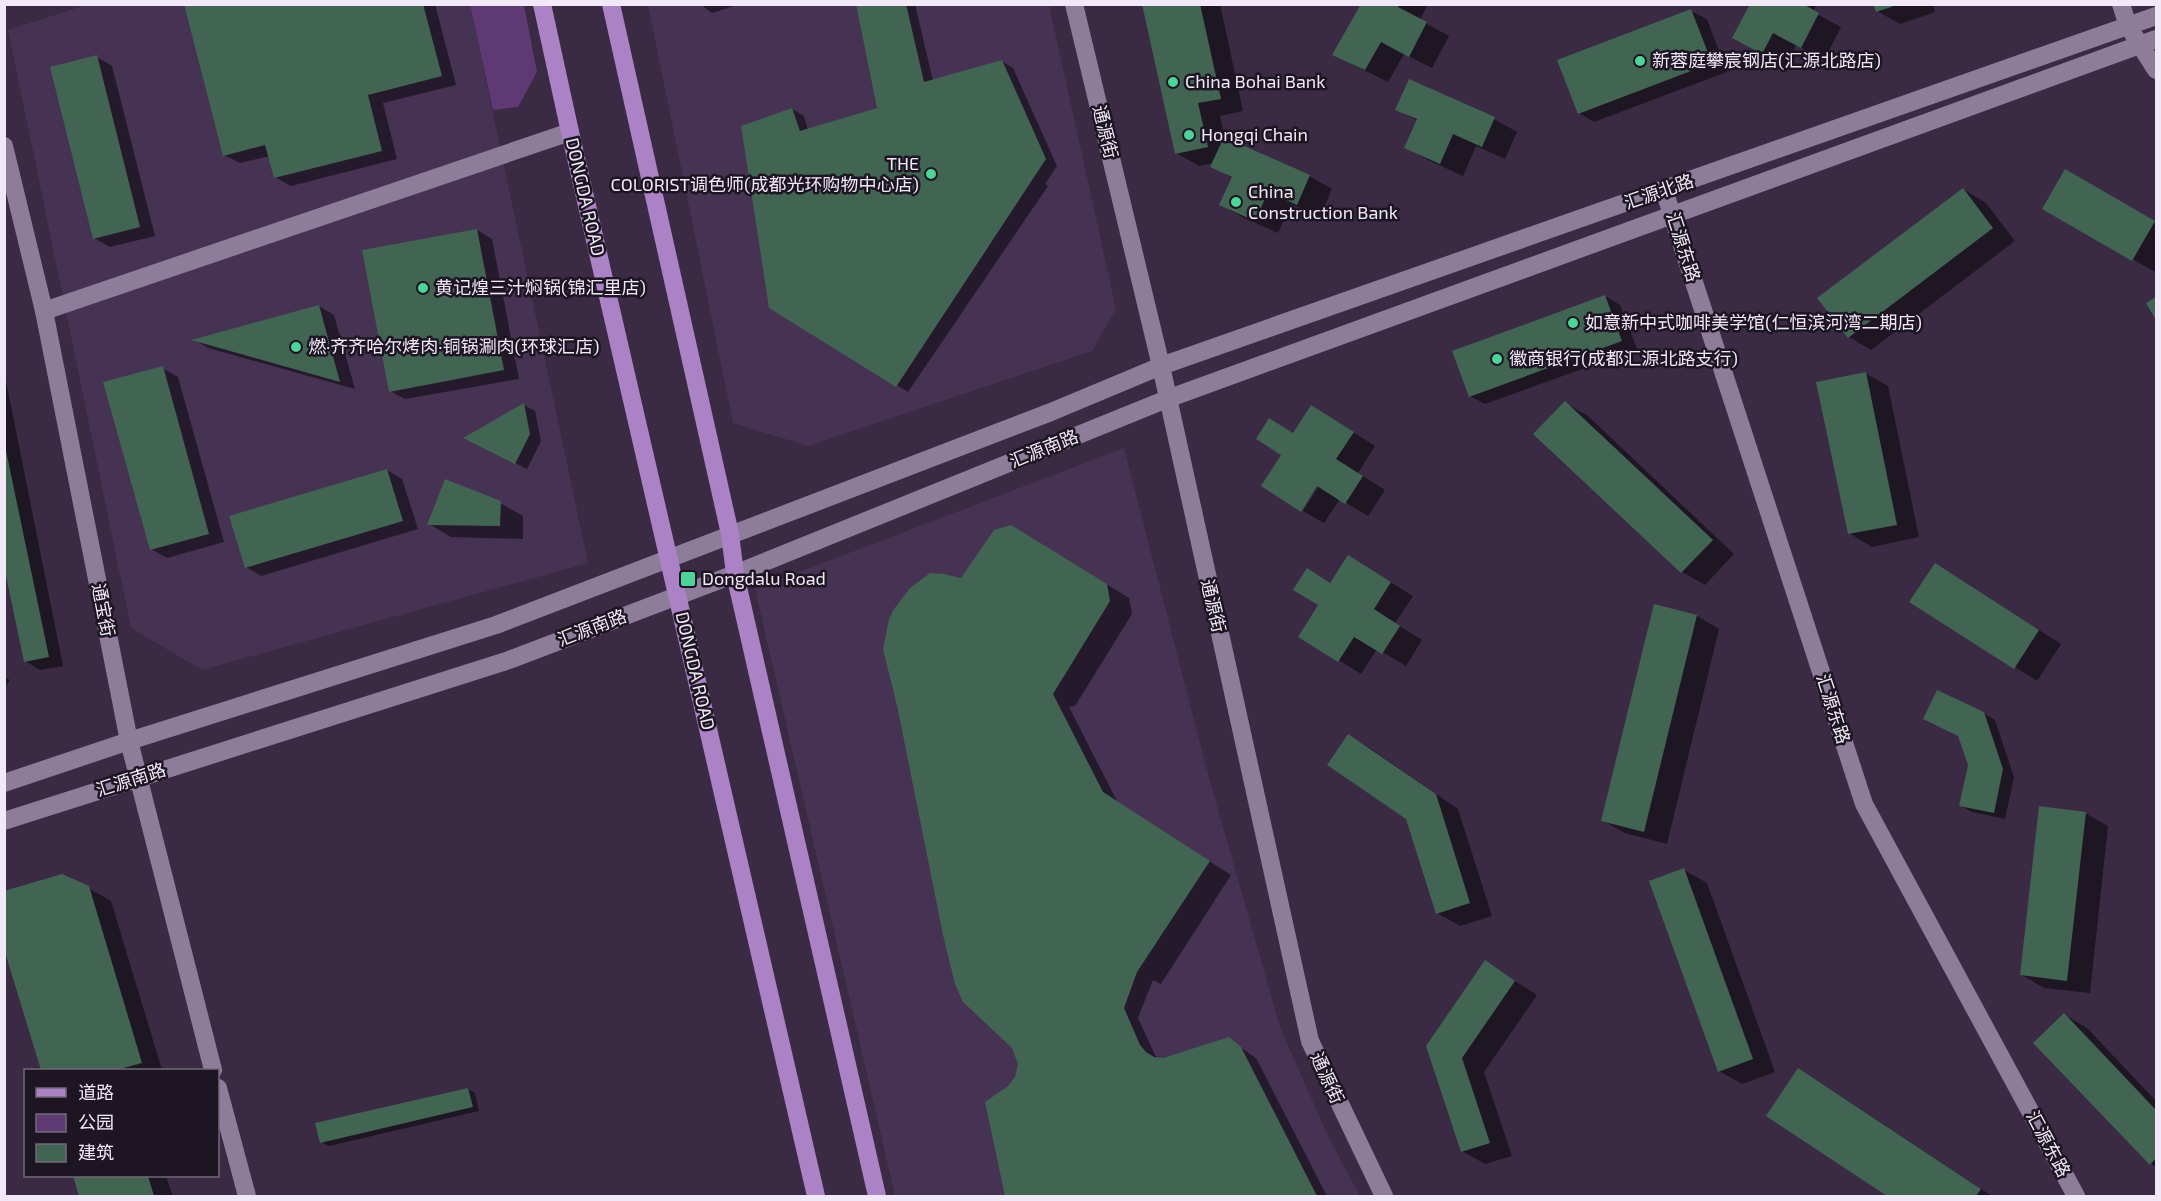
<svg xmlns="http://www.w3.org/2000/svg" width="2161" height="1201" font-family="'Exo 2','Noto Sans SC',sans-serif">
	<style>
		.built { fill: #463252 }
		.green { fill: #5e3974 }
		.shadow { fill: #0007 }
		.building { fill: #426453 }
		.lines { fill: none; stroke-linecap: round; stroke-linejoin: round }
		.minor { stroke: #8e7c9b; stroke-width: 18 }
		.major { stroke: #ab82c6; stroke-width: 18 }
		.poi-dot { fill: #4ed399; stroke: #1d1622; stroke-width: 2 }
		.labels { text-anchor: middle; stroke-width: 5; stroke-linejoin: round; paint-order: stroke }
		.poi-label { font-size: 18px; fill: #f1e8f8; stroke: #1d1622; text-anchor: start }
		.street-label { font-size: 18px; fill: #f1e8f8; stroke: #1d1622 }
	</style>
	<rect width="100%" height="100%" fill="#3a2a44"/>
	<g class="built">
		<polygon points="86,5 470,5 588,563 202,670 131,628 8,30"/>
		<polygon points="648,5 1049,5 1116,309 1092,351 808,446 733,423"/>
		<polygon points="1124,448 1209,778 1280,1027 1327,1134 1360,1196 895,1196 755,589"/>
	</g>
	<polygon class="green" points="470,5 524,5 537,72 518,107 493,110"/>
	<g class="shadow">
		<polygon points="186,4 435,4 456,85 383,103 397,159 291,186 275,177 270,156 240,163 224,155"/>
		<polygon points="700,4 740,4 712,13"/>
		<polygon points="857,4 915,4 933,81 1001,61 1013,68 1057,166 1045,184 1048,186 908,392 771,307 792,109 804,116 808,130 879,110"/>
		<polygon points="1144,4 1220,4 1243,111 1220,116 1225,139 1309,176 1332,189 1320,216 1291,204 1278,233 1244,218 1221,205 1233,178 1212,167 1214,163 1199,166 1176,153"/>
		<polygon points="1362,4 1428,4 1420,20 1449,36 1432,68 1404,54 1388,82 1334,55"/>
		<polygon points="1752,4 1817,4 1813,12 1841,27 1824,60 1796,45 1785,66 1757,50"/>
		<polygon points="1875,4 1933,4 1935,12 1900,24 1877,11"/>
		<polygon points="1691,11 1707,19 1727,72 1594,122 1579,113"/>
		<polygon points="97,57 112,66 155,236 110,247 94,238"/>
		<polygon points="1410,81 1494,119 1517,132 1505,159 1476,146 1463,176 1428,160 1406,147 1418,121 1397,109"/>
		<polygon points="2065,172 2156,224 2155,272 2044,208"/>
		<polygon points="1963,189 1986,203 2015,241 1871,350 1849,337"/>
		<polygon points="477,230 492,239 519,379 405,399 390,391"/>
		<polygon points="1605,296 1620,305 1637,349 1485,404 1470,396"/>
		<polygon points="319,306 334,315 355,389 208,348 195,340"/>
		<polygon points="162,368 178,377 224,542 167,558 151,549"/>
		<polygon points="4,371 63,666 40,670 25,661 4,559"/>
		<polygon points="1865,373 1888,386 1919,537 1872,547 1849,533"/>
		<polygon points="1565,403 1588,416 1734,554 1705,585 1682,572"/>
		<polygon points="524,405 535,411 541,441 527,469 476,443"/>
		<polygon points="1334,420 1375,446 1358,473 1385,490 1368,516 1340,499 1324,523 1303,511 1322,481 1294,434"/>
		<polygon points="387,470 402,479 418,529 261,576 246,567"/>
		<polygon points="500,503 523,516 523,539 451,537 429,524"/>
		<polygon points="1034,540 1129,598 1132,614 1075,706 1069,707 1118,803 1231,875 1161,984 1153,980 1138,1018 1155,1055 1159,1059 1228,1039 1256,1058 1327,1196 1006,1196 986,1103 1009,1087 1017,1078 1020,1064 961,580"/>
		<polygon points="1371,570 1413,596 1395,623 1422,640 1406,666 1377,649 1361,674 1300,636"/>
		<polygon points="1958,578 2061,644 2037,681 1912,602"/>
		<polygon points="1655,606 1697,616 1719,629 1667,844 1625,833 1602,820"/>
		<polygon points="4,677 10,680 4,689"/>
		<polygon points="1983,713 1995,720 2014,777 2005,819 1972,812 1961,806 1969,765 1959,736"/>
		<polygon points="1349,736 1371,749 1458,809 1492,916 1460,926 1437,913 1407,818"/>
		<polygon points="2085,813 2108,826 2090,993 2044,988 2022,975"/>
		<polygon points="1684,870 1707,883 1775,1072 1742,1084 1719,1071"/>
		<polygon points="88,888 111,901 162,1070 42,1070 4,944"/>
		<polygon points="1485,962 1537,995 1484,1072 1512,1156 1485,1164 1462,1151 1428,1046"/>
		<polygon points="2065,1015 2087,1028 2156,1101 2156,1167 2151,1164"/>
		<polygon points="1821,1083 1992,1196 1890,1196 1768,1116"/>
		<polygon points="468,1089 475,1093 479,1111 329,1146 321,1142"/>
		<polygon points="75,1176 166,1176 173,1196 81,1196"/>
	</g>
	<g class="building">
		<polygon points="184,4 423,4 442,76 368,95 382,151 274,178 265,145 223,156"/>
		<polygon points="856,4 906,4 924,82 1002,60 1046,159 896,387 769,308 741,126 792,108 800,131 877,108"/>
		<polygon points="1142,4 1200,4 1221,99 1198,103 1208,147 1175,154"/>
		<polygon points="1361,4 1399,4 1398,7 1427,22 1409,57 1381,42 1365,70 1332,55"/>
		<polygon points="1750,4 1803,4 1819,13 1801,48 1773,33 1762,54 1732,38"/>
		<polygon points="1873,4 1897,4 1897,5 1876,12"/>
		<polygon points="1691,9 1712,63 1578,114 1557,60"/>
		<polygon points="97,55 140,227 93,239 50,67"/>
		<polygon points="1409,79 1495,117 1482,147 1453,134 1440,164 1404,148 1417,119 1395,110"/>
		<polygon points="1224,137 1310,175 1297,205 1268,192 1255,221 1219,205 1232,177 1210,167"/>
		<polygon points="2065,169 2155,221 2132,261 2042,209"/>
		<polygon points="1963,188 1993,228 1848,338 1817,298"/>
		<polygon points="477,229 504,370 389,392 362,250"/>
		<polygon points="1605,295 1622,341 1469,397 1452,351"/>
		<polygon points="2156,297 2156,320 2146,303"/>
		<polygon points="319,305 340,382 191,340"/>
		<polygon points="163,366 209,534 150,550 103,382"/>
		<polygon points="1866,372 1897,525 1848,534 1816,382"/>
		<polygon points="1565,401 1713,540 1681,573 1533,434"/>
		<polygon points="524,403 530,434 515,464 463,438"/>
		<polygon points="1311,405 1354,432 1336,459 1363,476 1345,504 1317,486 1301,512 1261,486 1281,455 1256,439 1269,418 1293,433"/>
		<polygon points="4,441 49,657 24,662 4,566"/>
		<polygon points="387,469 403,521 245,568 229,516"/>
		<polygon points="445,479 501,501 500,526 427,525"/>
		<polygon points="1011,525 1107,584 1110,601 1053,694 1103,792 1210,861 1137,972 1124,1008 1140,1045 1146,1052 1154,1057 1163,1058 1229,1037 1241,1047 1317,1196 1005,1196 985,1102 1008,1086 1015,1077 1018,1064 1012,1048 963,1002 955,984 943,935 898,710 883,649 889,619 894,609 910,588 930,573 944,574 961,578 994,530"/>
		<polygon points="1348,555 1391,582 1374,609 1400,626 1382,654 1354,637 1338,662 1298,637 1318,605 1293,590 1307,568 1330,583"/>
		<polygon points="1935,563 2039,630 2014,669 1909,602"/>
		<polygon points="1654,604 1697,615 1644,832 1601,821"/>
		<polygon points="1937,690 1984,712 2003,769 1994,813 1959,806 1968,765 1958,736 1923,719"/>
		<polygon points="1348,734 1436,794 1470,903 1436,914 1406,819 1327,765"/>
		<polygon points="2039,806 2086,812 2067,981 2020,975"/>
		<polygon points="1684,868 1753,1059 1718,1072 1649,881"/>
		<polygon points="62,874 89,886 142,1063 116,1070 41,1070 4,949 4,891"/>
		<polygon points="1485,960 1515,981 1462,1058 1490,1143 1461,1152 1426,1046"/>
		<polygon points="2064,1013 2156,1110 2156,1158 2150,1165 2033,1043"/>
		<polygon points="1798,1068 1981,1189 1976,1196 1887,1196 1766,1116"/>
		<polygon points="468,1088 473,1107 320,1143 315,1123"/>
		<polygon points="73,1176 148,1176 154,1196 79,1196"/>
	</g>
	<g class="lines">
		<g class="minor">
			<polyline points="1074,4 1161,366 1310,1041 1384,1196"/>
			<polyline points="2121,4 2128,26 2156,70"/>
			<polyline points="4,146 44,311 129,741 213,1070"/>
			<polyline points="1664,190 1864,804 2076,1196"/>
			<polyline points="44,311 570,132"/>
			<polyline points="4,783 129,741 496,625 1051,412 1161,366 2156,16"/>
			<polyline points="4,821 509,660 735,574 1167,399 2156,39"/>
			<polyline points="218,1088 247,1196"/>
		</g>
		<g class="major">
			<polyline points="542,4 570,132 816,1196"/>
			<polyline points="611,4 730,534 735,574 877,1196"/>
		</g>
	</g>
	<g class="poi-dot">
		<circle cx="1640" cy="61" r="6"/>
		<circle cx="1173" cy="82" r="6"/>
		<circle cx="1189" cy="135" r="6"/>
		<circle cx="931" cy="174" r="6"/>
		<circle cx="1236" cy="202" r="6"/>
		<circle cx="423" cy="288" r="6"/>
		<circle cx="1573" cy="323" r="6"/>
		<circle cx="296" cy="347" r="6"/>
		<circle cx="1497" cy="359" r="6"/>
		<rect x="680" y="571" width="16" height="16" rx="3"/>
	</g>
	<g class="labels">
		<g class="poi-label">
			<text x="1652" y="67">新蓉庭攀宸钢店(汇源北路店)</text>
			<text x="1185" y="88">China Bohai Bank</text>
			<text x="1201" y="141">Hongqi Chain</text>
			<text x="919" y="170" text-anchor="end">THE<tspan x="919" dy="21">COLORIST调色师(成都光环购物中心店)</tspan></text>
			<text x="1248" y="198">China<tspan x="1248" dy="21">Construction Bank</tspan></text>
			<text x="435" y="294">黄记煌三汁焖锅(锦汇里店)</text>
			<text x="1585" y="329">如意新中式咖啡美学馆(仁恒滨河湾二期店)</text>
			<text x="308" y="353">燃·齐齐哈尔烤肉·铜锅涮肉(环球汇店)</text>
			<text x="1509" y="365">徽商银行(成都汇源北路支行)</text>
			<text x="702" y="585">Dongdalu Road</text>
		</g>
		<g class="street-label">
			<text transform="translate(1105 132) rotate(76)" y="6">通源街</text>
			<text transform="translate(1659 192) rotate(-19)" y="6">汇源北路</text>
			<text transform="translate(585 197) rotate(77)" y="6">DONGDA ROAD</text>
			<text transform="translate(1683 247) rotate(72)" y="6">汇源东路</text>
			<text transform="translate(1044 449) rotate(-22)" y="6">汇源南路</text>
			<text transform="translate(1213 606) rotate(77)" y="6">通源街</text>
			<text transform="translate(103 610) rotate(79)" y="6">通宝街</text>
			<text transform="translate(592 628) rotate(-21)" y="6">汇源南路</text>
			<text transform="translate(695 671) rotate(77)" y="6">DONGDA ROAD</text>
			<text transform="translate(1833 709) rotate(72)" y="6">汇源东路</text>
			<text transform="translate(131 780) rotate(-18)" y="6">汇源南路</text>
			<text transform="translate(1327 1078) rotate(65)" y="6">通源街</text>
			<text transform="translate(2048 1144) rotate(62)" y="6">汇源东路</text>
		</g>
	</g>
	<rect width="2161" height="1201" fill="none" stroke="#f1e8f8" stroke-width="12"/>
	<rect x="24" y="1069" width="195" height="108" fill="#1d1622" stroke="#726a78" stroke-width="1.5"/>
	<rect x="36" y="1088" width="30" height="9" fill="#ab82c6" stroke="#726a78" stroke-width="1.5"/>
	<text x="78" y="1099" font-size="18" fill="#f1e8f8">道路</text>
	<rect x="36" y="1114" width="30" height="18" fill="#5e3974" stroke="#726a78" stroke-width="1.5"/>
	<text x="78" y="1129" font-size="18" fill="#f1e8f8">公园</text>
	<rect x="36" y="1144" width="30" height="18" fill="#426453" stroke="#726a78" stroke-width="1.5"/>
	<text x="78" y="1159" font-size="18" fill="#f1e8f8">建筑</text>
</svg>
